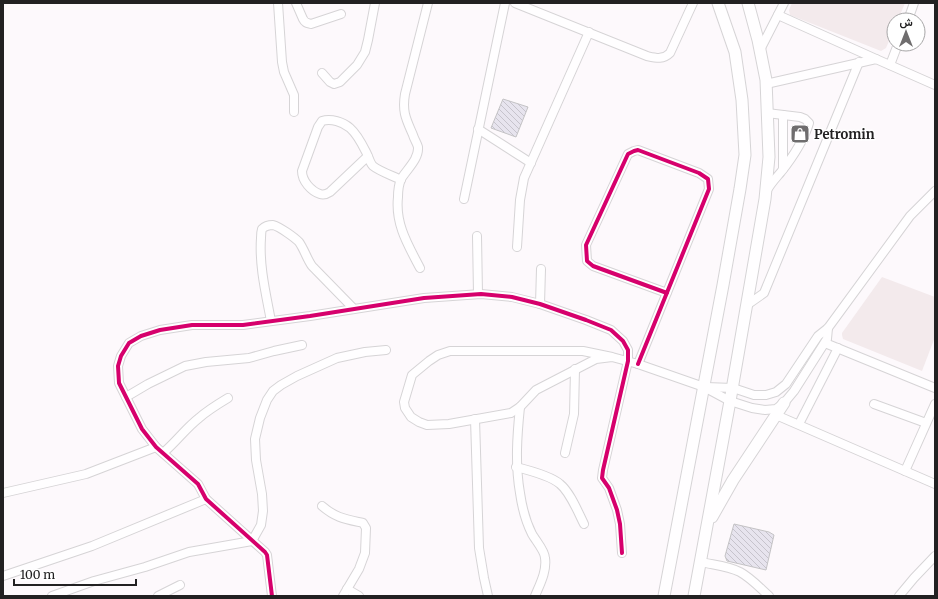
<svg xmlns="http://www.w3.org/2000/svg" width="938" height="599" font-family="Merriweather,Vazirmatn,serif">
	<style>
		.education { fill: #f3eaec }
		.building { fill: url(#building-back-hatch); stroke: #c4c3c5 }
		.lines { fill: none; stroke-linecap: round; stroke-linejoin: round }
		.minor-casing { stroke: #d6d4d6; stroke-width: 10 }
		.major-casing { stroke: #d6d4d6; stroke-width: 13 }
		.minor { stroke: #fffeff; stroke-width: 8 }
		.major { stroke: #fffeff; stroke-width: 11 }
		.cycleway-casing { stroke: #fff; stroke-width: 6 }
		.cycleway { stroke: #d6006c; stroke-width: 4 }
		.labels { text-anchor: middle; stroke-width: 3; stroke-linejoin: round; paint-order: stroke }
		.poi-label { font-size: 13px; font-weight: bold; fill: #222122; stroke: #fff; text-anchor: start }
	</style>
	<defs>
		<pattern id="building-back-hatch" width="6" height="6" patternUnits="userSpaceOnUse"><rect width="6" height="6" fill="#e7e4ee"/><path d="M-1 5l2 2M0 0l6 6M5-1l2 2" fill="none" stroke="#c6c3cc"/></pattern>
	</defs>
	<rect width="100%" height="100%" fill="#fdf9fc"/>
	<g class="education">
		<polygon points="792,3 905,3 898,20 894,20 894,29 886,48 881,51 790,15 789,10"/>
		<polygon points="882,277 935,297 935,337 922,371 843,339 842,335 842,333"/>
	</g>
	<g class="building">
		<polygon points="503,99 528,107 516,137 491,128"/>
		<polygon points="734,524 769,532 774,535 766,570 727,561 725,556"/>
	</g>
	<g class="lines">
		<defs>
			<g id="minor">
				<polyline points="278,3 282,62 284,72 294,95 294,112"/>
				<path d="M296 3 303 19C305 23 307 23 311 24L341 14"/>
				<path d="M515 3 647 56C656 58 663 60 670 53L693 3"/>
				<polyline points="778,15 876,59"/>
				<polyline points="908,20 914,3"/>
				<polyline points="760,50 784,3"/>
				<polyline points="890,65 898,44"/>
				<polyline points="322,73 330,82 334,84 340,82 357,65 365,52 368,40 375,3"/>
				<polyline points="766,84 876,59 935,85"/>
				<polyline points="478,129 531,163"/>
				<path d="M368 156 330 192C327 194 323 195 320 194 311 191 302 181 302 171L318 127 322 121C331 118 343 122 350 128 358 135 363 146 367 154 369 158 370 163 373 166 379 171 393 176 401 180"/>
				<polyline points="783,169 783,115"/>
				<path d="M766 192C770 184 776 178 781 172 792 158 804 140 809 123L805 119 800 117 767 113"/>
				<polyline points="464,199 505,3"/>
				<polyline points="477,236 478,294"/>
				<polyline points="517,247 520,200 524,178 589,32"/>
				<path d="M420 268C408 245 395 224 398 197 398 191 399 184 401 179 407 169 419 159 418 147 417 143 414 139 413 135 406 119 402 112 405 94L428 3"/>
				<polyline points="540,304 541,269"/>
				<polyline points="747,305 764,293 859,62"/>
				<path d="M271 321C266 294 259 266 261 238 261 235 261 232 262 229 265 226 269 225 273 225 280 227 294 237 299 242 304 249 307 259 312 266L354 309"/>
				<polyline points="825,343 935,388"/>
				<polyline points="612,357 583,351 450,351 438,355 429,361 412,375 404,402 405,408 411,417 419,422 427,425 449,424 511,413 520,407 536,390 596,359 612,357 638,364 704,387 730,401 752,408 765,410 776,409 784,403 794,391 827,339 828,328"/>
				<polyline points="638,364 709,189 708,179 699,173 638,150 634,151 628,154 586,245 587,261 593,266 667,293"/>
				<polyline points="706,387 733,388 754,395 766,395 776,392 786,384 818,336 828,328 910,216 935,191"/>
				<polyline points="126,397 148,384 185,366 206,362 249,358 274,351 302,345"/>
				<polyline points="874,404 926,423"/>
				<path d="M520 407C517 436 515 464 520 493 522 507 526 522 532 534 536 541 545 551 545 558 547 571 540 584 535 596"/>
				<polyline points="776,415 935,484"/>
				<polyline points="475,419 479,548 484,578 488,596"/>
				<polyline points="799,424 838,348"/>
				<path d="M163 453C176 442 186 428 199 418 208 410 218 404 228 398"/>
				<polyline points="565,453 574,414 575,369"/>
				<path d="M516 467C528 470 551 476 560 484 570 492 578 512 584 524"/>
				<polyline points="905,471 935,404"/>
				<polyline points="3,493 86,474 156,447"/>
				<path d="M322 506C336 518 345 519 363 523L366 528 365 553 359 569 343 596"/>
				<path d="M701 562C714 565 728 566 740 572 751 578 760 588 769 596"/>
				<polyline points="3,576 92,546 206,499"/>
				<polyline points="347,589 359,596"/>
				<polyline points="52,596 94,581 145,567 189,552 252,541 261,525 263,511 262,494 256,460 255,439 260,418 267,400 273,391 281,385 297,376 337,358 365,352 386,350"/>
				<polyline points="158,596 180,585"/>
				<polyline points="272,596 267,555 265,552 206,499 198,484 156,447 142,429 119,383 118,366 121,356 129,343 141,336 160,330 192,325 243,325 310,316 424,298 481,294 512,297 540,304 586,320 611,330 623,341 628,350 628,361 603,470 602,478 609,488 617,510 620,524 622,553"/>
				<polyline points="899,596 914,578 935,556"/>
			</g>
			<g id="major">
				<polyline points="712,517 733,480 784,403"/>
				<polyline points="664,596 723,285 740,189 745,155 742,100 735,52 718,3"/>
				<polyline points="694,596 730,401 765,199 769,157 766,80 758,40 748,3"/>
			</g>
		</defs>
		<use href="#minor" class="minor-casing"/>
		<use href="#major" class="major-casing"/>
		<use href="#minor" class="minor"/>
		<use href="#major" class="major"/>
		<defs>
			<g id="cycleway">
				<polyline points="638,364 709,189 708,179 699,173 638,150 634,151 628,154 586,245 587,261 593,266 667,293"/>
				<polyline points="272,596 267,555 265,552 206,499 198,484 156,447 142,429 119,383 118,366 121,356 129,343 141,336 160,330 192,325 243,325 310,316 424,298 481,294 512,297 540,304 586,320 611,330 623,341 628,350 628,361 603,470 602,478 609,488 617,510 620,524 622,553"/>
			</g>
		</defs>
		<use href="#cycleway" class="cycleway-casing"/>
		<use href="#cycleway" class="cycleway"/>
	</g>
	<defs>
		<symbol id="shop-square" viewBox="-11 -11 22 22"><rect x="-9" y="-9" width="18" height="18" rx="4" fill="#6f6d6e" stroke="#fff"/><path d="M-5-2.5h2.3a2.7 3.5 0 0 1 5.4 0H5L5.5 6h-11ZM-1.5-2.5h3a1.5 2.3 0 0 0-3 0Z" fill="#fff"/></symbol>
	</defs>
	<g fill-rule="evenodd">
		<use href="#shop-square" x="789" y="123" width="22" height="22"/>
	</g>
	<g class="labels">
		<g class="poi-label">
			<text x="814" y="139">Petromin</text>
		</g>
	</g>
	<rect width="938" height="599" fill="none" stroke="#222122" stroke-width="8"/>
	<g transform="translate(906 32)"><circle r="19" fill="#ffffff" stroke="#a7a6a7"/>
	<path d="M0-3L7 15L0 10L-7 15Z" fill="#6f6d6e"/>
	<text y="-6" font-size="11" font-weight="bold" text-anchor="middle" fill="#222122">ش</text>
	</g>
	<path d="M14 579v6h122v-6" fill="none" stroke="#222122" stroke-width="2"/>
	<text x="20" y="579" font-size="12" fill="#222122" stroke="#ffffff" stroke-width="3" paint-order="stroke">100 m</text>
</svg>
